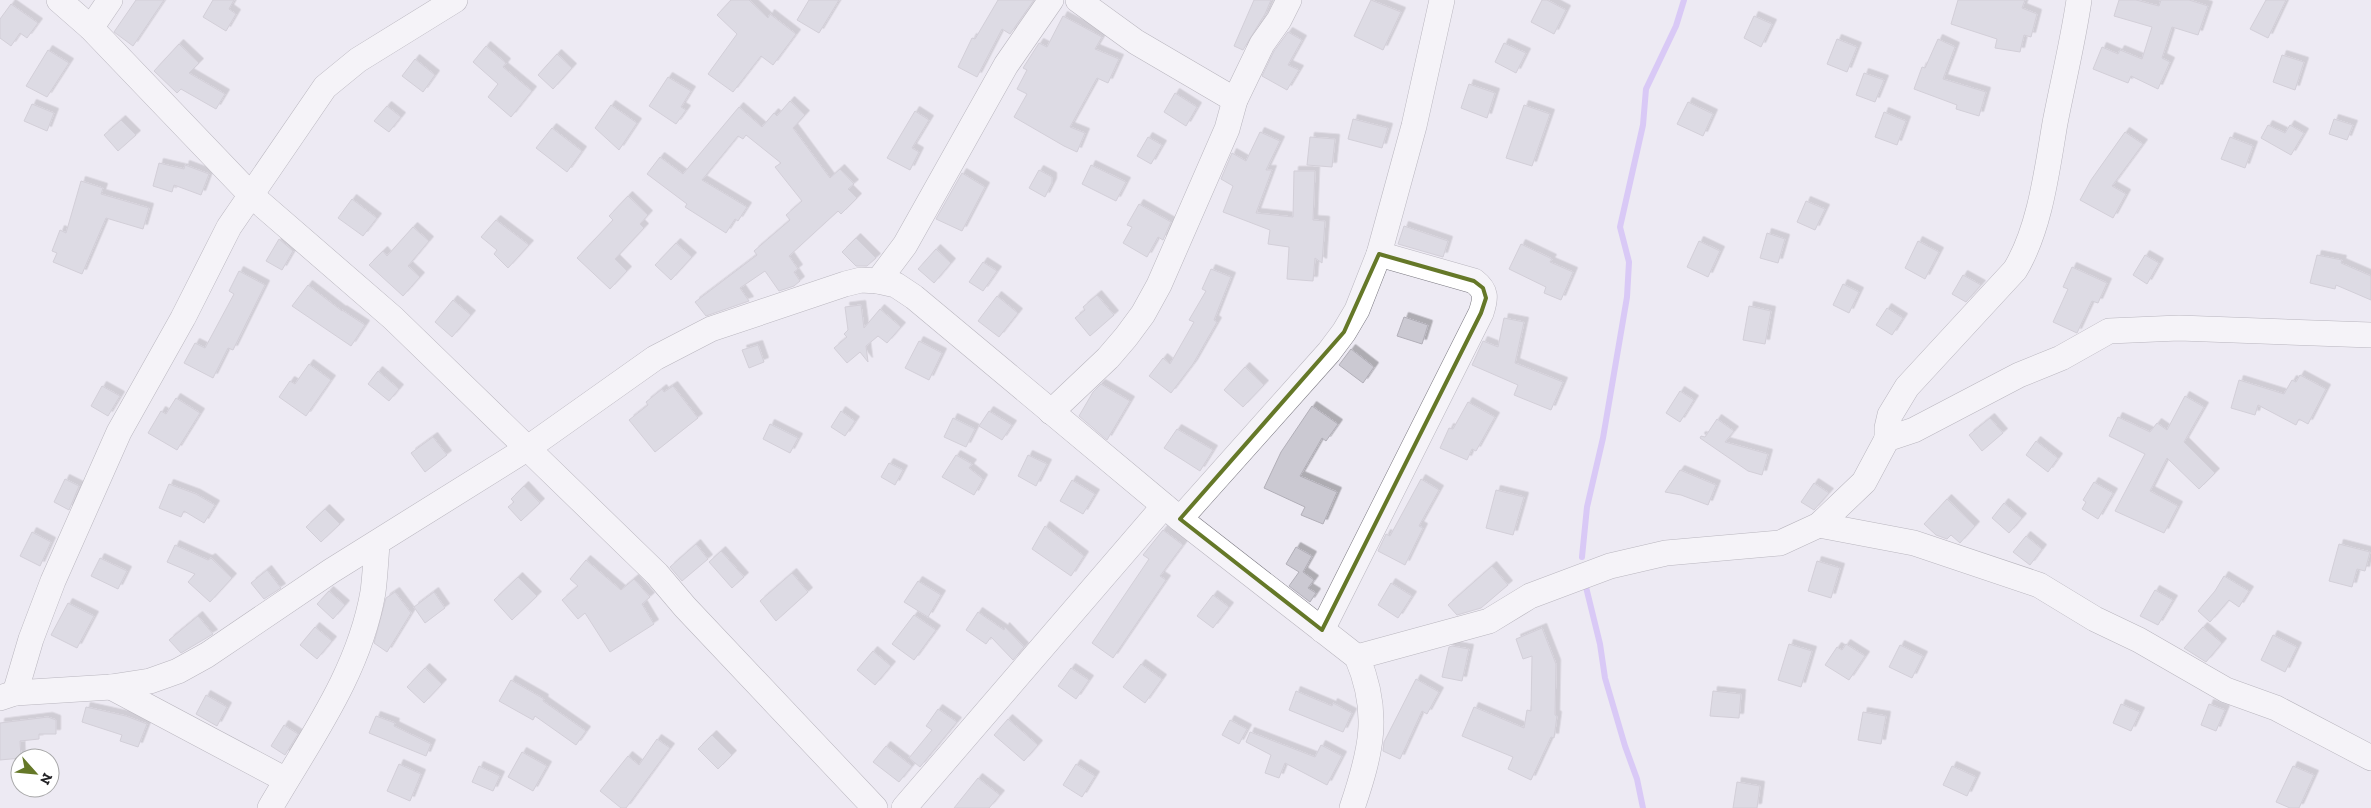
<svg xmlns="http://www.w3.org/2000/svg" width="2371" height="808" font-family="'Zilla Slab',serif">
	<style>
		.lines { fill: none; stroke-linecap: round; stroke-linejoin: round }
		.stream { stroke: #c1a2fa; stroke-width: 6 }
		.building { fill: #cbc9d2; stroke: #b2afb8; filter: url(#shadow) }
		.street-casing { stroke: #7b7981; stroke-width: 26 }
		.street { stroke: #fff; stroke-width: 25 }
		.marked { fill: none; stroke: #657828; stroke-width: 4; stroke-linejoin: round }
	</style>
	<defs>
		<filter id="shadow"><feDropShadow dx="4.5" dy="-4.5" stdDeviation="0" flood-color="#0004"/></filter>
	</defs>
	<rect width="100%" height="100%" fill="#edeaf3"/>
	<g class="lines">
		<g class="stream">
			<polyline points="1582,557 1587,507 1603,438 1627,297 1629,262 1620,227 1643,125 1646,89 1676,26 1684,0"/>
			<polyline points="1585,583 1600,644 1605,678 1625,746 1637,779 1643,808"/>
		</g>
	</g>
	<g class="building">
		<polygon points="136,0 164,0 133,46 114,32"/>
		<polygon points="213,0 234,0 229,9 236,14 226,31 203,17"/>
		<polygon points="731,0 749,0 768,18 770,14 796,34 773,65 761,56 733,92 708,74 737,34 717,15"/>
		<polygon points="809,0 839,0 819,33 797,20"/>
		<polygon points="998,0 1034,0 1010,34 1002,29 977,77 958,67 972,38 975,39"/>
		<polygon points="1254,0 1271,0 1265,14 1243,50 1234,46"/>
		<polygon points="1371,0 1401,12 1383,50 1354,36"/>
		<polygon points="1542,0 1547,0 1566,10 1554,34 1531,22"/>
		<polygon points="1958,0 2025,0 2022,8 2037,14 2031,37 2024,35 2020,52 1995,48 1997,39 1951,24"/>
		<polygon points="2119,0 2136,0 2159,6 2161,0 2189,0 2208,6 2198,35 2172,27 2162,58 2170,62 2158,89 2131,76 2128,83 2093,69 2102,47 2118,54 2120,50 2142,59 2152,27 2114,16"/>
		<polygon points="2266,0 2286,0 2268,38 2250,29"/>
		<polygon points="11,4 38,23 27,38 20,33 11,46 0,38 0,19"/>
		<polygon points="1063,16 1102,37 1095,49 1119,59 1108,83 1097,78 1070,127 1085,133 1077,152 1064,146 1014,117 1027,94 1017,89 1027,70 1023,68 1039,43 1047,47"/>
		<polygon points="1754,16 1772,24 1761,47 1744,38"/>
		<polygon points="1288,32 1302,40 1288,65 1299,70 1287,90 1262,76 1274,51"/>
		<polygon points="1837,39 1857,47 1847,72 1827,64"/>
		<polygon points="1938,39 1955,47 1943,79 1986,92 1979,116 1956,109 1957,105 1914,89 1922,67 1925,68"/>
		<polygon points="1504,43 1526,53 1516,73 1495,62"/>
		<polygon points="179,44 199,63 189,73 225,94 216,109 181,89 177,93 154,71"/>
		<polygon points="486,46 506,63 503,67 532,91 511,117 488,97 498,84 473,62"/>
		<polygon points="48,50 69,63 47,97 26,86"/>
		<polygon points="557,54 572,68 553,89 538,75"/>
		<polygon points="2282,55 2304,62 2295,90 2273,82"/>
		<polygon points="415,59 435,75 423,92 402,76"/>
		<polygon points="1864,73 1884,80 1875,102 1856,95"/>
		<polygon points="668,77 691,91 681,107 686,110 676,124 649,106"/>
		<polygon points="1469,84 1495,93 1487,118 1461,108"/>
		<polygon points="1175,93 1197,107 1186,126 1164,112"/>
		<polygon points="790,101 805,115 793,128 830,178 840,169 854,184 848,189 857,198 841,214 838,211 789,256 798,269 794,272 800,281 794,286 779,291 765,271 740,288 749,301 706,316 695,302 757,255 754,251 790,220 786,215 802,201 775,167 781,163 746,135 743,139 738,136 702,180 747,207 738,221 735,219 726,233 685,207 687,204 647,174 660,157 683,174 739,107 762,127 774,113 777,116"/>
		<polygon points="1688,102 1713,114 1703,136 1677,124"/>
		<polygon points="32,104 54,113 47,131 24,121"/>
		<polygon points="611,105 637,123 619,150 595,128"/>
		<polygon points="1524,105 1550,114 1532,166 1506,158"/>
		<polygon points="387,106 401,117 389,132 374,121"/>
		<polygon points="915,111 929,120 912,148 919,152 910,170 887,158"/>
		<polygon points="1884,112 1906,121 1897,145 1875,137"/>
		<polygon points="1353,119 1388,128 1382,148 1348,139"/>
		<polygon points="2334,119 2353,125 2347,140 2329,134"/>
		<polygon points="121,120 136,135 118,151 104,135"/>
		<polygon points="2268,125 2285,133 2290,125 2304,133 2291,155 2261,138"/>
		<polygon points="552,128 582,151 567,172 536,148"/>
		<polygon points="1260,132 1280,141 1266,170 1272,170 1256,213 1293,217 1294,171 1315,171 1313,220 1325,221 1322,263 1315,258 1313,281 1287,279 1289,247 1268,244 1270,230 1223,212 1233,186 1221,179 1232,153 1246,161"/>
		<polygon points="2125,132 2143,144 2112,186 2126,194 2113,218 2080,200 2091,180"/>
		<polygon points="1148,137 1162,145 1151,164 1137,156"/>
		<polygon points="1310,137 1335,139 1332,167 1307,165"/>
		<polygon points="2230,137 2253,146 2245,168 2221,159"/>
		<polygon points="159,163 184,169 185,165 209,174 201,195 174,185 172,192 153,186"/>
		<polygon points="1091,165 1126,182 1116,201 1082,184"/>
		<polygon points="1039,170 1052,177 1052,183 1045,197 1029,188"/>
		<polygon points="962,173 985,187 962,231 936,219"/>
		<polygon points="81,181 103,188 101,194 149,208 143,229 106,218 82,274 53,262 57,253 52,251 60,230 66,233"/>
		<polygon points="628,196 648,215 640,224 644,228 615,259 627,271 610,289 577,258 613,220 609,216"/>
		<polygon points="352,199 377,218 363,236 338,218"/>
		<polygon points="1806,201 1825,209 1815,230 1797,222"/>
		<polygon points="1139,204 1171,222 1163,240 1158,237 1147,257 1123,243 1132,227 1127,225"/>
		<polygon points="496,220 529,245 508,268 494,254 497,250 481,237"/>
		<polygon points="1404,226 1448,241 1443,257 1398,244"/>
		<polygon points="413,227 429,241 408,266 420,277 403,296 369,265 383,251 387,256"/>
		<polygon points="1767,233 1785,239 1778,263 1760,258"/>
		<polygon points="856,238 876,258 867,266 856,266 842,252"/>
		<polygon points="279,239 293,251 282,270 266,261"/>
		<polygon points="1699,241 1720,251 1708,277 1687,267"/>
		<polygon points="1918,241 1939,252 1925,279 1905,268"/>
		<polygon points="676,243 692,257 671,280 655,265"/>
		<polygon points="1521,244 1552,259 1550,262 1573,272 1561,300 1544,293 1546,287 1509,269"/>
		<polygon points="936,249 951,263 934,283 918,269"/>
		<polygon points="2145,255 2159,263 2147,284 2133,275"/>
		<polygon points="2317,255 2342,260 2341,263 2371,276 2371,300 2336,285 2335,289 2310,283"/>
		<polygon points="983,262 997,271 983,291 969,282"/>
		<polygon points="2072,267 2107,283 2098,303 2092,301 2077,333 2053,322 2068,289 2063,287"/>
		<polygon points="1211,269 1231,277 1214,320 1217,322 1193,364 1171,393 1149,376 1163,358 1170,364 1194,322 1189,320 1206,291 1202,289"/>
		<polygon points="239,271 265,285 233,350 228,348 213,378 184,363 195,343 205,348 234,294 229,291"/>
		<polygon points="1963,275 1981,285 1966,302 1952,294"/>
		<polygon points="1843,284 1859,292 1849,313 1833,305"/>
		<polygon points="308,285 342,311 342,310 365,325 351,346 292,306"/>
		<polygon points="1097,295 1114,315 1090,336 1075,318 1085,310 1083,307"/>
		<polygon points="997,296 1018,313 999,337 978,321"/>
		<polygon points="453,300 471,315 452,337 435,322"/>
		<polygon points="861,305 864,328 880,309 901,327 887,343 878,336 866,346 868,362 860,352 847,363 834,348 847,337 844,334 848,330 845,307"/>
		<polygon points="1749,306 1771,311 1765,344 1743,340"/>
		<polygon points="1887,308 1903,318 1892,335 1876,325"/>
		<polygon points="1404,317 1428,325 1422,344 1397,336"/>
		<polygon points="1504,318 1524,322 1515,363 1563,382 1551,410 1514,395 1518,385 1472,365 1483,341 1498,347"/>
		<polygon points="919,341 942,353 929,380 905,368"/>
		<polygon points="758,345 764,362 749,368 742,350"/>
		<polygon points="1351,349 1374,367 1363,383 1339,365"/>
		<polygon points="309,364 331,380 306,416 279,397 290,381 295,384"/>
		<polygon points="1245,367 1264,385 1243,407 1224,390"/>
		<polygon points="378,371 399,389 389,401 368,384"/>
		<polygon points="2300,375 2326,389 2308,424 2299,419 2296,425 2258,405 2255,415 2231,408 2239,380 2284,394 2292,380 2296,382"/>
		<polygon points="1101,384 1130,401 1107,440 1079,416 1093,392"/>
		<polygon points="102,386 120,396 108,416 91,406"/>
		<polygon points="673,386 698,418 655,452 629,420 648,405 646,402 662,389 664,392"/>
		<polygon points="1680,391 1694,400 1680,422 1666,413"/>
		<polygon points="2185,396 2204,407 2184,442 2215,473 2199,489 2167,458 2150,491 2178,506 2164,533 2115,511 2145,454 2109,436 2118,417 2150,432 2157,423 2167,430"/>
		<polygon points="176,398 200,413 177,450 148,433 161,411 166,414"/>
		<polygon points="1468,402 1495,417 1476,451 1472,449 1467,460 1440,448 1449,428 1453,429"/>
		<polygon points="1312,406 1338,424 1326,441 1322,438 1300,476 1337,492 1323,524 1301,515 1305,507 1264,488 1281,452"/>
		<polygon points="841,411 855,421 845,436 831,427"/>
		<polygon points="989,411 1012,425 1002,440 979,426"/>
		<polygon points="953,418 975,429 966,447 944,437"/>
		<polygon points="1990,418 2003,433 1982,451 1969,435"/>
		<polygon points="1717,419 1734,431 1725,442 1768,454 1762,475 1748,471 1700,438 1701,436 1705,437"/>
		<polygon points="770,424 798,438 790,453 763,439"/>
		<polygon points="1177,429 1213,450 1200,471 1164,448"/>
		<polygon points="433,437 447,455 425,472 411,453"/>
		<polygon points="2036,441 2058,458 2048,472 2026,455"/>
		<polygon points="956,455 972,464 969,468 983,479 974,495 942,477"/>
		<polygon points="1028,455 1047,464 1036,486 1018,476"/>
		<polygon points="889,463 903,470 895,485 881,477"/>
		<polygon points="1680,470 1716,485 1708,505 1681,495 1665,492"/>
		<polygon points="65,479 79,486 69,510 54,502"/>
		<polygon points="1421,479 1439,490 1419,526 1423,528 1405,565 1378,551 1386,534 1390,536"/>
		<polygon points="1072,480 1095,494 1083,514 1060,501"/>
		<polygon points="2094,482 2113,493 2098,519 2082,509 2086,502 2083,500"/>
		<polygon points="1814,483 1829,493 1814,510 1801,502"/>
		<polygon points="169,484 196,494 215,505 204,523 184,511 181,517 159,508"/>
		<polygon points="524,486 540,503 521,521 508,507 514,502 511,499"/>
		<polygon points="1496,490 1524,497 1513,535 1486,528"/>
		<polygon points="1947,499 1975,526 1960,543 1951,535 1947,539 1936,535 1924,524"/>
		<polygon points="2004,503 2022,518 2009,533 1992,518"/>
		<polygon points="325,509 340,524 321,542 306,527"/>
		<polygon points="1045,526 1084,556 1071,576 1032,549"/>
		<polygon points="1163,530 1183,545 1160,576 1166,580 1113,658 1092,643 1149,559 1143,555"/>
		<polygon points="32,532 51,542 40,566 20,556"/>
		<polygon points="2026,536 2042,549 2030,565 2013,552"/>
		<polygon points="696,544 708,559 682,581 670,567"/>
		<polygon points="2339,544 2370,552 2365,571 2357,569 2352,587 2329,581"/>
		<polygon points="175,545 208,560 211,558 232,578 210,602 188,582 195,574 167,562"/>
		<polygon points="1296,547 1312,556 1303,572 1314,580 1308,588 1316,593 1310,602 1289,586 1299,572 1286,564"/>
		<polygon points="721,551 744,577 732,588 709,562"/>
		<polygon points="100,558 127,571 118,589 91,576"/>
		<polygon points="586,560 621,590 634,579 650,597 642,604 654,624 610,652 585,613 578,619 562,600 578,586 570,579"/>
		<polygon points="1817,561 1840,568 1831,598 1808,591"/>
		<polygon points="1492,566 1508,585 1481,608 1457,615 1448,605"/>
		<polygon points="267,570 281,588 264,599 251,583"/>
		<polygon points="792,573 808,592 776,621 760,601"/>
		<polygon points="2224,576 2249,591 2239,607 2229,600 2210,622 2198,611 2215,591"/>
		<polygon points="518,577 537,596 512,620 494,600"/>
		<polygon points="918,581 941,595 928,617 904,602"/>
		<polygon points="1391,583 1412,596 1398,618 1378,605"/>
		<polygon points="2155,590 2173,600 2158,625 2140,616"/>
		<polygon points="329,591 345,605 333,619 317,604"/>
		<polygon points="395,592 411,613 387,652 374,643 386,598"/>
		<polygon points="434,592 445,608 425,623 414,607"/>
		<polygon points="1213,595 1229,607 1213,628 1197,616"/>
		<polygon points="68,603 94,616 77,648 51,635"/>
		<polygon points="978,612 1004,630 1005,627 1024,647 1013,660 991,637 986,644 966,630"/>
		<polygon points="914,615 936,630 914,660 892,644"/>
		<polygon points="198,616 213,634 181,653 169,640"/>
		<polygon points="315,627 332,641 317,659 300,645"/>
		<polygon points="2203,627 2222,643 2206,662 2184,648"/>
		<polygon points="1542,628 1556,664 1555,715 1557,716 1554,738 1551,737 1531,780 1508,769 1513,757 1462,736 1474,707 1524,728 1527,710 1531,711 1532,656 1523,659 1516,639"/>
		<polygon points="2273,635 2297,647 2285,672 2261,660"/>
		<polygon points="1789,644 1812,651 1801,687 1778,680"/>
		<polygon points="1846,644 1865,656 1849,680 1825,665 1837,647 1842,650"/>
		<polygon points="1900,645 1923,656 1912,678 1889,667"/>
		<polygon points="1452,646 1469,649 1462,681 1442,677 1449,647"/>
		<polygon points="873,651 891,666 875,685 857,670"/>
		<polygon points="1141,664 1162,679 1145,703 1123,687"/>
		<polygon points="425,668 442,684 424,703 407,687"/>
		<polygon points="1071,668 1089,680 1076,699 1058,686"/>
		<polygon points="1416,679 1439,692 1427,714 1422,711 1400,759 1383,751 1384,742"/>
		<polygon points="511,680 544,699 543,701 586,731 576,745 535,716 533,720 499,701"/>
		<polygon points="1296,691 1332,706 1333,703 1352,713 1343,732 1289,710"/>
		<polygon points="1713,691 1741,694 1739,718 1710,716"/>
		<polygon points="206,695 227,707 217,726 196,714"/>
		<polygon points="2121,704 2140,712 2131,731 2113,723"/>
		<polygon points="2209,704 2225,710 2216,731 2201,725"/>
		<polygon points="86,707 126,716 147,724 138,747 120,741 122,735 82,722"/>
		<polygon points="938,709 957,722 920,767 909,758 932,730 926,726"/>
		<polygon points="1863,712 1886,716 1881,744 1858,740"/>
		<polygon points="376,716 395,723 394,726 431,744 426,756 369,733"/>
		<polygon points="48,717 56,720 56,734 39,734 39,739 20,741 21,758 0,760 0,723"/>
		<polygon points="1008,719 1038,745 1024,761 994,735"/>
		<polygon points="1230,720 1247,729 1239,744 1222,735"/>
		<polygon points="284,725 298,734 285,755 271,746"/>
		<polygon points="1250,732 1315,757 1321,745 1342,756 1327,785 1285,763 1279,778 1265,773 1271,755 1246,742"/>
		<polygon points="712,735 732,755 718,769 698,749"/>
		<polygon points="657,739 670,748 626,808 621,808 600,791 628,756 639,765"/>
		<polygon points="886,746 912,766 899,782 873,762"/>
		<polygon points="522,752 547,766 533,791 508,777"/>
		<polygon points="399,764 421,774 410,801 387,791"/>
		<polygon points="1076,764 1095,776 1082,797 1063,785"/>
		<polygon points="479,766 500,776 493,791 472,782"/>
		<polygon points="1952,766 1976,777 1967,796 1943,785"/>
		<polygon points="2293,766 2314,775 2299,808 2290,808 2276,802"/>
		<polygon points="978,778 1000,795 989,808 954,808"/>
		<polygon points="1737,782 1760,786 1757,808 1733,808"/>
	</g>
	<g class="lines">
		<defs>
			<g id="street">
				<polyline points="59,0 91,28 251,195 393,318 657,574 685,607 875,808"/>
				<polyline points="1078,0 1136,42 1235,100"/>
				<polyline points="91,28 110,0"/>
				<polyline points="878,281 905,245 1006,65 1051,0"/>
				<polyline points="1051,412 1108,358 1126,337 1143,314 1159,285 1227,129 1235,100 1262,44 1279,20 1289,0"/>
				<path d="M1887 439V428L1890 415 1907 387 2015 270C2040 229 2047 170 2055 123 2063 82 2073 41 2079 0"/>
				<polyline points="1180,519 1329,352 1344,332 1357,310 1379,254 1414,126 1442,0"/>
				<polyline points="1819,525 1864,482 1887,439 1914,430 2019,375 2061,358 2109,331 2179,328 2371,335"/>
				<path d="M1322 630 1481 313C1486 298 1487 291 1474 281L1379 254"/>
				<polyline points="1357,657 1489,621 1530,596 1610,566 1666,553 1780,543 1819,525 1914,543 2039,585 2095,619 2139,640 2226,690 2276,708 2371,758"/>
				<polyline points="111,687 286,780"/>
				<polyline points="15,693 31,639 53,581 119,432 183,318 229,227 325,87 358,60 455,0"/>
				<path d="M0 698 15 693 111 687 150 681 178 671 207 655 331 571 528 448 655 358 711 329 845 284 861 280 878 281 896 285 914 297 1180 519 1357 657C1381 713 1371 752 1352 808"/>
				<path d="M270 808C310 739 359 673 373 592 375 576 376 559 377 543"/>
				<polyline points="904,808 1164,506"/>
			</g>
		</defs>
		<use href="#street" class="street-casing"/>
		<use href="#street" class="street"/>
	</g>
	<path d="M0 0H2371V808H0ZM1379 254 1474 281 1483 288 1486 298 1481 313 1322 630 1180 519 1344 332Z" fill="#edeaf3" fill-opacity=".55" fill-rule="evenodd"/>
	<path class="marked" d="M1379 254 1474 281 1483 288 1486 298 1481 313 1322 630 1180 519 1344 332Z"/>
	<g transform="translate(35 773) rotate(117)"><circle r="24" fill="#ffffff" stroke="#a7a7a8"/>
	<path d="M0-4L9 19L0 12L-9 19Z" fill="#657828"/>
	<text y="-8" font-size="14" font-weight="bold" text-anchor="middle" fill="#232225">N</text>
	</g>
</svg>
